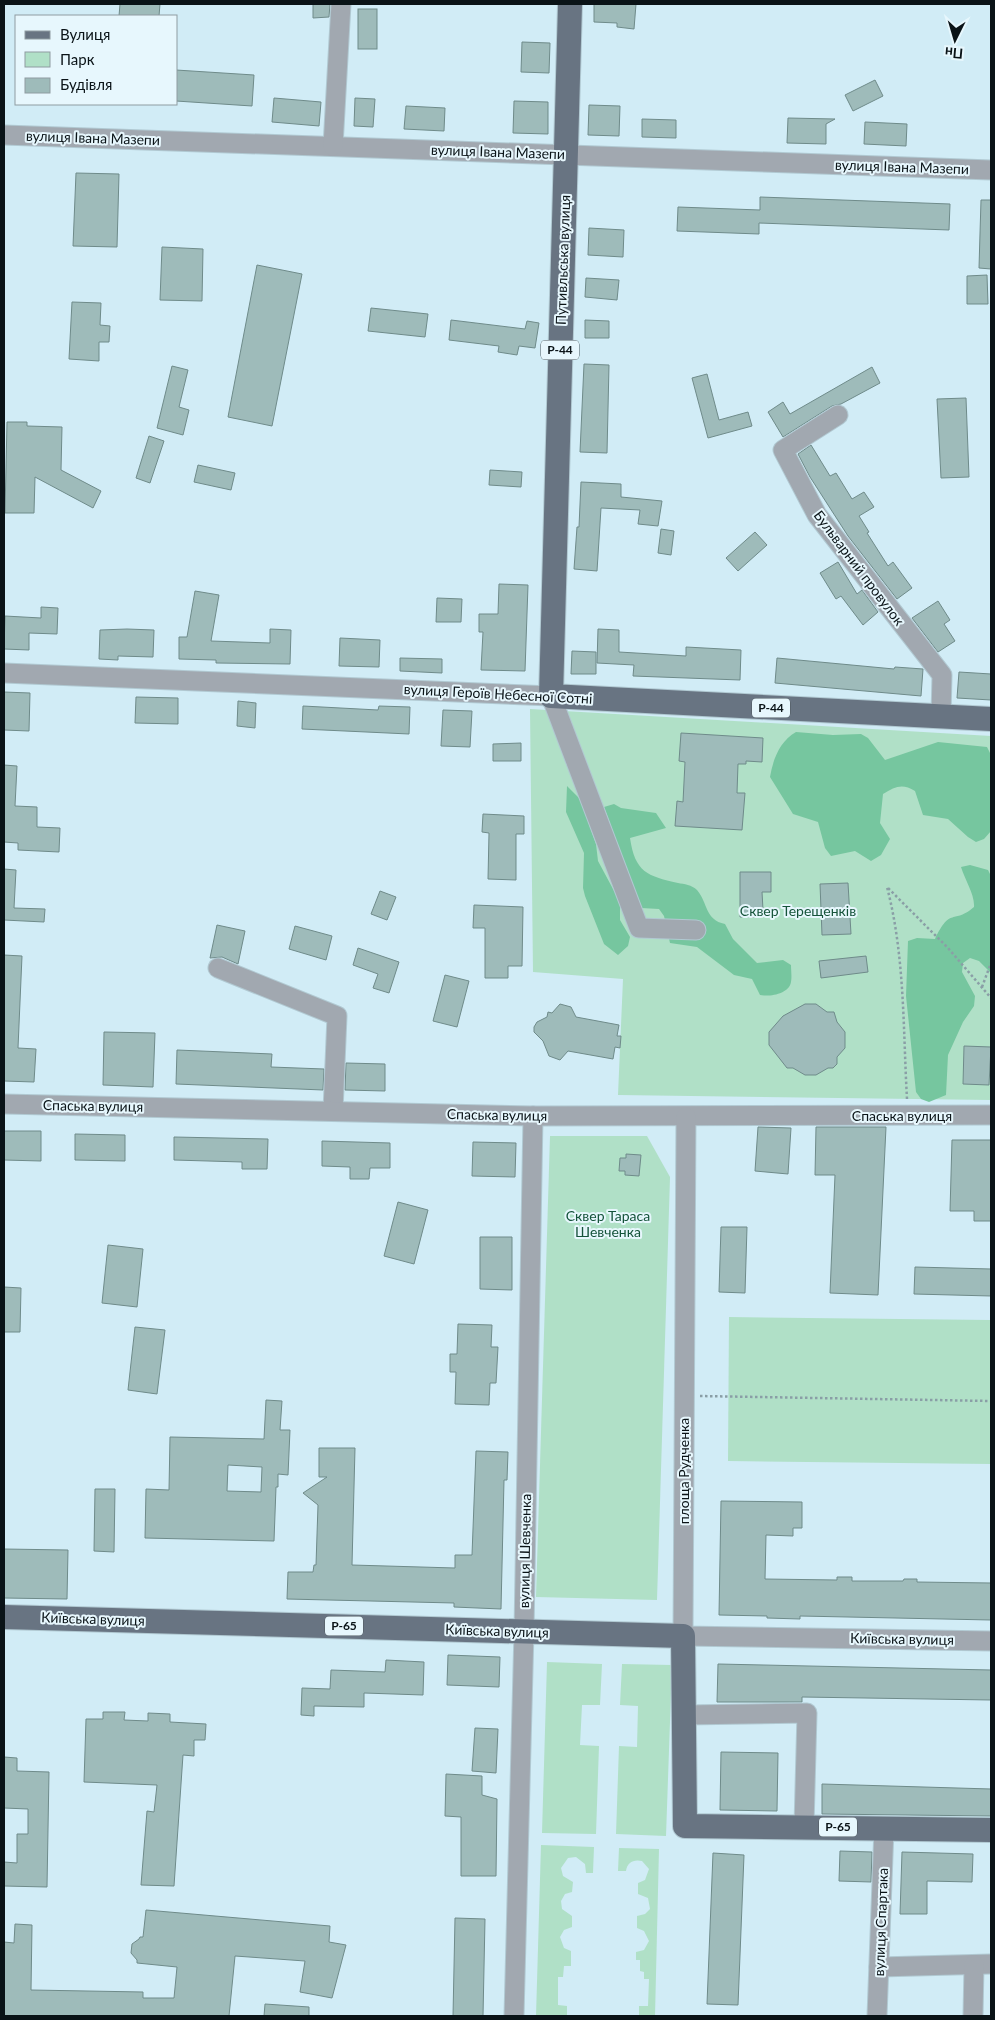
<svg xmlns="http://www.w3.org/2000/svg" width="995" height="2020" font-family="Lato,sans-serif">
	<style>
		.green { fill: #b0e0c7 }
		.forest { fill: #76c69f }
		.building { fill: #9ebbba; stroke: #6f8b8a; fill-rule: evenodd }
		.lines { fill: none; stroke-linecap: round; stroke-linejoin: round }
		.minor-casing { stroke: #b1c9d2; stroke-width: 21 }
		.major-casing { stroke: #b1c9d2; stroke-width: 26 }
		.path { stroke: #8a9ea6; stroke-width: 2.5; stroke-dasharray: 2.5 2.5; stroke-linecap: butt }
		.minor { stroke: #a1a8b0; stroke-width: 19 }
		.major { stroke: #687482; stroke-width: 24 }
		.labels { text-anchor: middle; stroke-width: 4; stroke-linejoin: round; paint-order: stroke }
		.shield { fill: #e7f7fd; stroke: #4c575c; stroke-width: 1 }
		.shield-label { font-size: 12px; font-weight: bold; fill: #0a1317 }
		.street-label { font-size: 14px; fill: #0a1317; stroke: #e7f7fd }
		.park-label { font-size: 14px; fill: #15533a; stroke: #e7f7fd }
	</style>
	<rect width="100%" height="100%" fill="#d1ecf6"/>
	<g class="green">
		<polygon points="530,709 991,736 991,1100 618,1095 623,979 533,972"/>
		<polygon points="550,1136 647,1136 670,1177 657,1600 536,1597"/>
		<polygon points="729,1317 991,1320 991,1464 728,1461"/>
		<polygon points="547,1662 602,1664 600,1705 582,1705 580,1745 599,1746 596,1834 542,1833"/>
		<polygon points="622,1664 672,1665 666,1836 616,1834 619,1746 637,1747 638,1706 620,1705"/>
		<polygon points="541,1845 594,1847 593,1873 586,1873 585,1864 576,1857 568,1858 561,1868 563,1876 573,1882 572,1892 565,1894 561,1901 562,1909 572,1916 572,1927 564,1930 560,1937 564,1948 571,1951 571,1966 564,1966 563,1977 558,1977 558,2005 567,2006 567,2016 536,2016"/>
		<path d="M619 1848 659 1849 655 2016H639V2006H648L649 1979H644V1972L640 1971V1960H636V1952L644 1950 649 1941 644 1931 637 1928V1916L645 1914 650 1909 648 1898 638 1894V1883L645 1880 649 1869 642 1861C633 1859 627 1863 626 1871H618Z"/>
	</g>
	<g class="forest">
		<path d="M796 732 833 735 861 734 868 738 885 760 938 742 987 747 991 755V831L984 839 976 842 968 837 948 819 923 815 915 791C902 783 895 787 883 794L880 823 890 839 881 855 871 861 855 851 831 856 825 848 818 822 793 814 770 777C773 759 780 741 796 732Z"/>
		<polygon points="567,786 580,799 596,844 598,861 620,902 620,920 630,937 628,946 618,955 604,944 585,896 583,888 584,853 566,812"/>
		<path d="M614 804 621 808 656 813 666 828 630 838C635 872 647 876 678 883 684 884 692 885 697 890 708 903 705 920 725 924L733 939 757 963 783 960 791 965C791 970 792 977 791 982 789 994 770 997 760 995L752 979 734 975 697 947 670 943 664 916 659 909 641 908 604 807Z"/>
		<path d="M970 865 988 870 991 876V973L979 961 970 958 963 963 962 972 975 996 974 1006 963 1022 948 1055 946 1095 929 1102 921 1099 916 1092 906 996 908 941 917 938 935 939C951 906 953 925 974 907 975 895 965 880 961 867Z"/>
	</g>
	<g class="building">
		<polygon points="120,4 160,4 159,16 119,16"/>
		<polygon points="313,4 330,4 329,17 313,18"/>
		<polygon points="594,4 636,4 634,29 617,27 617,23 594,22"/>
		<rect x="358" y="9" width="19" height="40"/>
		<polygon points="522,42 550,43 549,73 521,72"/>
		<polygon points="176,70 254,75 252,106 176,101"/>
		<polygon points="875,80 883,96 853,111 845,95"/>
		<polygon points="274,98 321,102 319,126 272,122"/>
		<polygon points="355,98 375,99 373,127 354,126"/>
		<polygon points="514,101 548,102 548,134 513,133"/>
		<polygon points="589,105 620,106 619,136 588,135"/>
		<polygon points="406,106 445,108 444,131 404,129"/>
		<polygon points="788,118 835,119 826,124 826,144 787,143"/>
		<polygon points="642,119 676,120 676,138 642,137"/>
		<polygon points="865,122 907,124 906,146 864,144"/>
		<polygon points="76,173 119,174 117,247 73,246"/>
		<polygon points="760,197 950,204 949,230 759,223 759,234 677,231 678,207 760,210"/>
		<polygon points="981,200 991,200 991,269 979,268"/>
		<polygon points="589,228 624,230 623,257 588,255"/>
		<polygon points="162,247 203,249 202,301 160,300"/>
		<polygon points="257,265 302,274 272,426 228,417"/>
		<polygon points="987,275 988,304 967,304 967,276"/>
		<polygon points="586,278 619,280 617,300 585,297"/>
		<polygon points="72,302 101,303 100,325 110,326 109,342 99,342 99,361 69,359"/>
		<polygon points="371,308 428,314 425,337 368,331"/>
		<polygon points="451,320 525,329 527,321 539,323 535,348 519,346 517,355 498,352 499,346 449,340"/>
		<polygon points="585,320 609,321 609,338 585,338"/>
		<polygon points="584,364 609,365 607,453 580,452"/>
		<polygon points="172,366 188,370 179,407 189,410 183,435 157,428"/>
		<polygon points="872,367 880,383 841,404 832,406 783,437 768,412 783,402 790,414"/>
		<polygon points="707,374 719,420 748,412 752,426 708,438 692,378"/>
		<polygon points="966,398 969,477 941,478 937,399"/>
		<polygon points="7,422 27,422 27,426 62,427 61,470 101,491 93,508 35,477 34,513 5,513"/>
		<polygon points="149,436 164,441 150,483 136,478"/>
		<polygon points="811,445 830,476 836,473 852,499 864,492 874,507 859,516 869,532 867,533 888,566 893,562 912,588 897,599 848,536 810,477 798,454"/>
		<polygon points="198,465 235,473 231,490 194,482"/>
		<polygon points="490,470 522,472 521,487 489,485"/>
		<polygon points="581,482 621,484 621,497 662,501 658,526 638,524 640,510 601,508 597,571 574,569 577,527 579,527"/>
		<polygon points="661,529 674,531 671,555 658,553"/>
		<polygon points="755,532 767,545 738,571 726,558"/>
		<polygon points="838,562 857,594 862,590 878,612 863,625 841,596 836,599 820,573"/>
		<polygon points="499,584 528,585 525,671 481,670 483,632 479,632 479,614 498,614"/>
		<polygon points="195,591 219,595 211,641 270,643 270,629 291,630 290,664 216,663 216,660 179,659 179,637 187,637"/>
		<polygon points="437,598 462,599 461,622 436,622"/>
		<polygon points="938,601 950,620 944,624 955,641 938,652 912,618"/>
		<polygon points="41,607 58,608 57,634 29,633 29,650 4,649 5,616 41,618"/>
		<polygon points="127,629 154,630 153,657 118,656 118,660 99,659 100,630"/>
		<polygon points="598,629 619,630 619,652 686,656 686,647 741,650 740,680 633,676 634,665 597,663"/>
		<polygon points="340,638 380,640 379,667 339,666"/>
		<polygon points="572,651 596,652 596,674 571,674"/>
		<polygon points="400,658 442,659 442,673 400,671"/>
		<polygon points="777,658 894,669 895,667 923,669 921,696 775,683"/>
		<polygon points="959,672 991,674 991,700 957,698"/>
		<polygon points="4,692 30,693 29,731 4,730"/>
		<polygon points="136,697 178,698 178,724 135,723"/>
		<polygon points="238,701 256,703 255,728 237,726"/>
		<polygon points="303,706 378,710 379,706 410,707 409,734 302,729"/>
		<polygon points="443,710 472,711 470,747 441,746"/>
		<polygon points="681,733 763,738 762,762 746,761 746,764 738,764 737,793 745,793 742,830 675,826 677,801 683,802 685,762 679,761"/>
		<polygon points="521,743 521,761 493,761 493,744"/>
		<polygon points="4,765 17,766 15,806 37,807 37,827 60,828 59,852 18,850 18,843 4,842"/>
		<polygon points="483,814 524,816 524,834 516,834 516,880 488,879 489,833 482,832"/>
		<polygon points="4,869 16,870 14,908 45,909 44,922 4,920"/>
		<polygon points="740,872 771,872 771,892 762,892 763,910 757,910 757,917 740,917"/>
		<polygon points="848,883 851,934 822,935 820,884"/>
		<polygon points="380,891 396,897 387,920 371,914"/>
		<polygon points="474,905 523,907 522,966 508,966 508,978 485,978 485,928 473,928"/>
		<polygon points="217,925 245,931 238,964 222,957 210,958"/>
		<polygon points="295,926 332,936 326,960 289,949"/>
		<polygon points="358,948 399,962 389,993 373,988 378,974 353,965"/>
		<polygon points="4,955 22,956 18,1048 36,1049 34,1082 4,1081"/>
		<polygon points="866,956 868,972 821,978 819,961"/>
		<polygon points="445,975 469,981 457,1027 433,1021"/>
		<polygon points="560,1004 571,1007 576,1017 619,1025 617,1036 621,1036 620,1048 615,1047 613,1059 568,1051 560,1060 549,1056 543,1041 534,1032 534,1027 537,1022 547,1017 548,1012 552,1013"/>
		<polygon points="805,1004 816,1004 827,1012 834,1012 837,1022 845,1032 845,1048 837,1057 837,1064 833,1068 828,1068 816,1075 805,1075 793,1068 787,1068 769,1045 769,1032 783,1016"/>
		<polygon points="104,1032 155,1033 153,1087 103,1085"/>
		<polygon points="964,1046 991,1047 989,1085 963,1084"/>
		<polygon points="177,1050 272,1054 271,1067 324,1069 323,1090 176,1084"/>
		<polygon points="346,1063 385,1064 385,1091 345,1090"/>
		<polygon points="758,1127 791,1128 788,1174 755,1171"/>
		<polygon points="816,1127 886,1127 878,1295 830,1293 835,1175 815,1175"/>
		<polygon points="4,1131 41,1131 41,1161 4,1160"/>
		<polygon points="75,1134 125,1135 125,1161 75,1160"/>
		<polygon points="174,1137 268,1139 267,1169 242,1169 242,1162 174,1160"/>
		<polygon points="952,1140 991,1140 991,1221 974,1221 974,1211 950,1211"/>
		<polygon points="322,1141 390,1143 390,1168 370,1168 369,1179 350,1179 350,1167 322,1166"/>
		<polygon points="473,1142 516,1143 515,1177 472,1176"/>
		<polygon points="626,1154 641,1155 639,1176 625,1175 625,1171 619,1171 620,1158 626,1158"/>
		<polygon points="398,1202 428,1210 414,1264 384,1256"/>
		<polygon points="721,1227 747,1227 745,1293 719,1292"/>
		<polygon points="480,1237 512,1237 512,1290 480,1289"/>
		<polygon points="108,1245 143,1249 137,1307 102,1303"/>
		<polygon points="915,1267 991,1269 991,1296 914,1294"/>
		<polygon points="4,1287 21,1288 20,1332 4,1332"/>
		<polygon points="458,1324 492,1325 491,1347 498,1347 496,1383 490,1383 489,1405 455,1404 456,1372 450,1372 450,1354 457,1354"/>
		<polygon points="135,1327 165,1330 157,1394 128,1390"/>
		<path d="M266 1400 282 1401 280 1430H290L288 1475 278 1474V1487H276L274 1541 145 1538 146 1489 169 1490 170 1437 264 1439ZM228 1465 262 1467 261 1492 227 1491Z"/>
		<polygon points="319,1448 355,1448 352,1565 455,1568 455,1555 472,1555 476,1451 508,1452 507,1480 504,1480 501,1609 454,1607 454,1603 287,1599 288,1572 313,1572 314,1565 316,1565 318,1505 303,1493 327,1477 319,1477"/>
		<polygon points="95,1489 115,1489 114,1552 94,1551"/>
		<polygon points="721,1501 802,1502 802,1528 793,1528 793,1536 766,1535 765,1579 837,1580 837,1577 852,1577 852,1581 903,1581 904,1579 917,1579 917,1582 991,1583 991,1620 800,1616 800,1619 767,1618 767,1616 719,1615"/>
		<polygon points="4,1549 68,1550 67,1599 4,1598"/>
		<polygon points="448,1655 500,1657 499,1687 447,1685"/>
		<polygon points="386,1660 424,1662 423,1695 364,1693 364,1707 314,1706 314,1716 301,1715 302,1688 330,1689 331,1670 385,1672"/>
		<polygon points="718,1664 991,1670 991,1700 802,1697 802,1702 717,1702"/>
		<polygon points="103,1712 125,1712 124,1720 148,1721 148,1713 170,1714 170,1722 206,1724 205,1740 194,1740 194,1756 183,1755 174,1886 141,1885 147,1811 154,1812 157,1785 84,1782 86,1719 103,1719"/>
		<polygon points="475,1728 498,1729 496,1773 472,1771"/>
		<polygon points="721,1752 778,1753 777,1811 720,1810"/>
		<polygon points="4,1757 17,1758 17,1771 49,1772 47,1887 4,1886 4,1862 17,1863 17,1834 28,1834 28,1809 4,1808"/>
		<polygon points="446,1774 482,1776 482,1795 497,1799 496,1876 461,1876 461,1817 445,1816"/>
		<polygon points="822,1784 991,1789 991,1816 822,1814"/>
		<polygon points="840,1851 872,1852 871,1882 839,1881"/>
		<polygon points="902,1852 973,1854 972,1882 927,1881 927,1914 900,1914"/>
		<polygon points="713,1853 744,1855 738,2005 707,2004"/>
		<polygon points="146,1910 330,1926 329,1942 346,1945 332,1998 300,1992 305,1961 235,1956 229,2016 4,2016 4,1942 14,1943 15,1924 32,1925 31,1990 143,1992 143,1998 174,1998 177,1967 137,1963 137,1960 131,1953 132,1944 139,1939 140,1937 143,1937"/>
		<polygon points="455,1918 485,1919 483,2016 453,2016"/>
		<polygon points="265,2004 309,2007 309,2016 264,2016"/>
	</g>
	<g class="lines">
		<defs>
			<g id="minor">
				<polyline points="4,135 991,170"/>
				<polyline points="333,146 341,4"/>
				<polyline points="838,415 783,450 817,515 942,675 941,716"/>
				<polyline points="4,673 551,696 639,928 696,930"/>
				<polyline points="218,968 337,1016 333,1111"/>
				<polyline points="4,1104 533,1116 991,1115"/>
				<polyline points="686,1117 683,1636 991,1641"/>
				<polyline points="685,1715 807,1713 804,1826"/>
				<polyline points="879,1967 991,1964"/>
				<polyline points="514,2016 524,1631 533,1116"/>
				<polyline points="877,2016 884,1828"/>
				<polyline points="973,2016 974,1965"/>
			</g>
			<g id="major">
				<polyline points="570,4 551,696 991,719"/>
				<polyline points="4,1617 683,1636 685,1826 991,1830"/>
			</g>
		</defs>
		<use href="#minor" class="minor-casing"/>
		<use href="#major" class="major-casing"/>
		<g class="path">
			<polyline points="982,987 991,963"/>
			<path d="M907 1099C903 1029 905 956 887 887L948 948 991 998"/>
			<polyline points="700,1396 991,1401"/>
		</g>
		<use href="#minor" class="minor"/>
		<use href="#major" class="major"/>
	</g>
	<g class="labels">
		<g class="shield">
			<rect x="541" y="340.5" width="38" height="19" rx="4"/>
			<rect x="752" y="698.5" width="38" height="19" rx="4"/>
			<rect x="325" y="1616.5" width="38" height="19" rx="4"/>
			<rect x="819" y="1817.5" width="38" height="19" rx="4"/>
		</g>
		<g class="shield-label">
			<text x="560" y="354">Р-44</text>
			<text x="771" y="712">Р-44</text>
			<text x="344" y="1630">Р-65</text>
			<text x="838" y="1831">Р-65</text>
		</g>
		<g class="street-label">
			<text transform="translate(93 138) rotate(2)" y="5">вулиця Івана Мазепи</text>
			<text transform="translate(498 152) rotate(2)" y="5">вулиця Івана Мазепи</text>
			<text transform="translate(902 167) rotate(2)" y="5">вулиця Івана Мазепи</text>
			<text transform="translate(563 260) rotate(-88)" y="5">Путивльська вулиця</text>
			<text transform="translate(859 568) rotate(53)" y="5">Бульварний провулок</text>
			<text transform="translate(498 694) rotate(3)" y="5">вулиця Героїв Небесної Сотні</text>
			<text transform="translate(93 1106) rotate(1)" y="5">Спаська вулиця</text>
			<text transform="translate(497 1115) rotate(1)" y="5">Спаська вулиця</text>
			<text x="902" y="1121">Спаська вулиця</text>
			<text transform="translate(684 1471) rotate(-90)" y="5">площа Рудченка</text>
			<text transform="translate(525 1551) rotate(-89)" y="5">вулиця Шевченка</text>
			<text transform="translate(93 1619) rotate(2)" y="5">Київська вулиця</text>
			<text transform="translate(497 1631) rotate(2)" y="5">Київська вулиця</text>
			<text transform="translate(902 1639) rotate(1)" y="5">Київська вулиця</text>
			<text transform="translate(881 1922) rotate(-88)" y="5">вулиця Спартака</text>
		</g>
		<g class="park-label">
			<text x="798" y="916">Сквер Терещенків</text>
			<text x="608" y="1221">Сквер Тараса<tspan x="608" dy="16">Шевченка</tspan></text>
		</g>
	</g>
	<rect width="995" height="2020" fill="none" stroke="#0a1317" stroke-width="10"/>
	<rect x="15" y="15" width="162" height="90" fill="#e7f7fd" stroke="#8f9ca1"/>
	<rect x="25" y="31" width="25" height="8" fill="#687482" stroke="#8f9ca1"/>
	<text x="60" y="40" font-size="15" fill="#0a1317">Вулиця</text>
	<rect x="25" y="52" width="25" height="15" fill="#b0e0c7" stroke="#8f9ca1"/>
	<text x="60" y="65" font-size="15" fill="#0a1317">Парк</text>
	<rect x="25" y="78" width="25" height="15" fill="#9ebbba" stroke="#8f9ca1"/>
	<text x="60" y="90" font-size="15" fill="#0a1317">Будівля</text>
	<g transform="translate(955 40) rotate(185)" stroke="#e7f7fd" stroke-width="4" paint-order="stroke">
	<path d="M0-4L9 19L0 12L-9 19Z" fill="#0a1317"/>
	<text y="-8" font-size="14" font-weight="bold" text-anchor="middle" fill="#0a1317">Пн</text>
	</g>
</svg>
